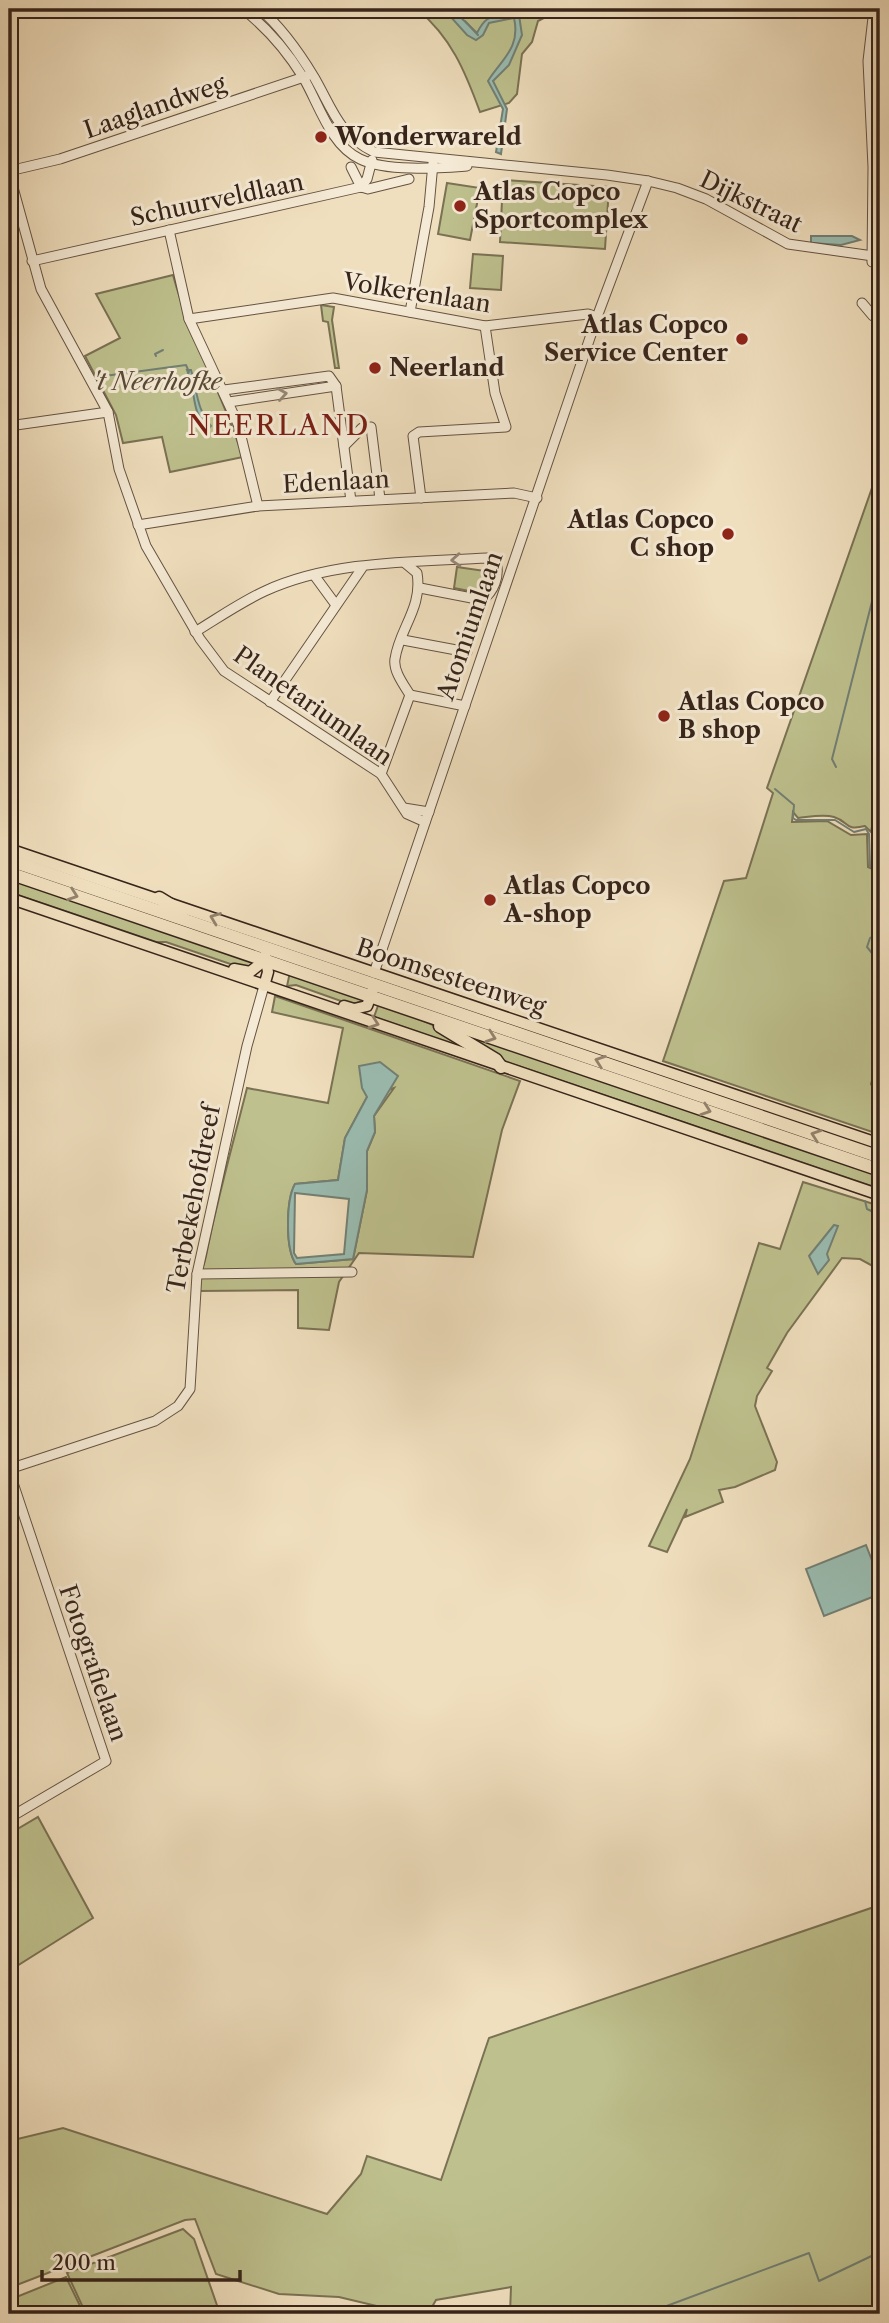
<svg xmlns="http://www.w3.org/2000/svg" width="889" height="2323" font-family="'Libre Caslon Text',serif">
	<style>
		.green { fill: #bec18e; stroke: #7a7254; stroke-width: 2; fill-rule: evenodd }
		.water { fill: #9abdb2; stroke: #728075; stroke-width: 2; fill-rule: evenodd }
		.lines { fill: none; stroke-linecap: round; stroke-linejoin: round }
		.stream { stroke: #728075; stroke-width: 2 }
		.minor-casing { stroke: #655343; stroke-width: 11 }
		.major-casing { stroke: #37241a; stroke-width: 13 }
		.highway-casing { stroke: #37241a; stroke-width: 15 }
		.minor { stroke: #f5ead5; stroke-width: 9 }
		.major { stroke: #f0dfbe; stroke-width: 10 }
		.highway { stroke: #f0dfbe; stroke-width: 12 }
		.oneway { stroke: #968778 }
		.oneway2 { stroke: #94826c }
		.poi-dot { fill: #8f2418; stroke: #f5ead5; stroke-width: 2.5 }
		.labels { text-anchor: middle; stroke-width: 6; stroke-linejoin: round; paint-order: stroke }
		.street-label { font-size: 24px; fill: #37241a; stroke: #f5ead5 }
		.poi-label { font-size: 24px; font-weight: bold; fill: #37241a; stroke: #f5ead5; text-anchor: start }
		.park-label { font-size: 24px; font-style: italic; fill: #594b37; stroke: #f5ead5 }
		.quarter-label { font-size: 28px; letter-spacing: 2px; fill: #7a1f14; stroke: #f5ead5 }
	</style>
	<rect width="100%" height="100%" fill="#f0dfbe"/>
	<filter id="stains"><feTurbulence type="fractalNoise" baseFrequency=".00286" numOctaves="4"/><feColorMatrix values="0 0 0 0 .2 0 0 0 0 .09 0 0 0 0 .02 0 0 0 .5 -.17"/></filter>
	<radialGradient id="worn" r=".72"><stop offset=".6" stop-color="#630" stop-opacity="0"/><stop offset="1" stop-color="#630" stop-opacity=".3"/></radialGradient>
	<g class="green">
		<path d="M417 9H561L538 21 532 42 522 54 517 94 509 103 480 112C465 71 451 37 417 9Z"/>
		<polygon points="503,180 609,187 605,249 500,242"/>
		<polygon points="447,183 480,188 470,240 438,234"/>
		<polygon points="473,254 503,256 501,290 470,288"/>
		<path d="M173 275C190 338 223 395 243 457L170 472 162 437 123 443 116 415 85 356 120 338 96 294Z"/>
		<polygon points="321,305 334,307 332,320 339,368 335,368 328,322 323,321"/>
		<path d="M880 465V784L871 832 865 826C844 831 850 822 834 817 823 814 809 817 798 818L793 812 792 822 827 821 851 835 867 834 868 867 880 872V1050L871 1084 880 1100 878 1134 663 1061 724 881 746 878 773 793 767 788Z"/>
		<polygon points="457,567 492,572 484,594 454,588"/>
		<polygon points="9,877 255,961 251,966 242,968 166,942 156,942 9,892"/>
		<polygon points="290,972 367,999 352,1005 296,985 287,986"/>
		<path d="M275 996 520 1081 502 1130 473 1257 359 1253 339 1282 329 1330 298 1328V1290L198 1291C197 1272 203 1272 206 1256 217 1199 233 1144 247 1088L328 1103 343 1028 272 1012ZM394 1088 374 1116 375 1132 367 1151V1190L353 1259 296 1264C285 1249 286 1200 295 1184L338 1180 345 1138 367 1097Z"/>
		<polygon points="379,1003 443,1029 475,1052 374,1017"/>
		<polygon points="448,1026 880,1174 880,1189 492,1057"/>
		<polygon points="803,1182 880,1206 880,1270 860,1259 842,1258 787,1333 767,1368 772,1371 757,1396 755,1406 777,1462 775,1470 735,1487 719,1490 723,1502 685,1517 687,1509 667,1552 649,1546 690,1459 759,1243 780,1249"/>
		<polygon points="38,1817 93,1918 9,1971 9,1834"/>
		<polygon points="880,1905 880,2314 510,2314 511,2287 436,2300 428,2314 410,2314 339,2297 279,2294 216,2274 195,2219 185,2220 9,2288 9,2141 63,2128 327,2214 361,2174 367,2156 441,2180 489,2038"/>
		<polygon points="183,2229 194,2239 220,2314 86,2314 67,2273"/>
		<polygon points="66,2277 84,2314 9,2314 9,2300"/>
	</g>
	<g class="water">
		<path d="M450 9H459L456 13 477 33C487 13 493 18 514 10L519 15 522 35 509 65 493 81 507 109 501 154 496 152 503 109 488 81C501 60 521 48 514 18L489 23 483 35 476 40 467 35 449 15Z"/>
		<polygon points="811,236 852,236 860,240 841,245 811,243"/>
		<path d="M187 370H191C197 391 197 410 211 426L207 430C190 407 197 395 187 370Z"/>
		<path d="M380 1062 398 1076 374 1116 375 1132 367 1151V1190L353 1259 296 1264C285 1249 286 1200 295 1184L338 1180 345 1138 367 1097 362 1088 359 1066ZM295 1193 349 1199 344 1254 297 1258 294 1253Z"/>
		<polygon points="834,1225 838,1226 827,1254 829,1260 818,1274 809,1256"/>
		<polygon points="866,1545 880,1581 880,1594 824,1616 806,1569"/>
	</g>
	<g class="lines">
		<g class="stream">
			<polyline points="465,21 478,35"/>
			<polyline points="156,356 155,354 163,350"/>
			<polyline points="97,377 186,365 189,372"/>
			<polyline points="836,767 832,759 880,570"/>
			<polyline points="775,789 794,805 793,818 796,820 835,820 854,832 866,829 869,834 870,866 880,869"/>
			<polyline points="880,932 870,938 867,947 880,963"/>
			<polyline points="880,1064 874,1084 880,1093"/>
			<polyline points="865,1201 867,1209 880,1215"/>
			<polyline points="645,2314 809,2253 819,2281 880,2252"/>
		</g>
		<defs>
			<g id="minor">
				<path d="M243 9C267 28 287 51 303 77 319 104 330 145 360 159 386 172 438 168 467 166"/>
				<path d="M260 9C281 27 300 54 314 77 333 110 338 134 374 152L607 175 648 181 677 188 706 199 788 244 880 257"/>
				<polyline points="351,167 361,187"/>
				<polyline points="9,171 60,159 307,76"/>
				<polyline points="9,173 41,289 108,412 119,469 146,546 200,639 224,671 381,774 407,814 425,822"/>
				<polyline points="361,187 367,179 372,160"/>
				<polyline points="169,230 189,319 238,424 258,506"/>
				<polyline points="32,261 361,187 368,189 409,179"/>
				<polyline points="872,262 873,167 868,61 874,9"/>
				<polyline points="862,303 873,316"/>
				<polyline points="410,312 429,207 433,163"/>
				<polyline points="189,319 333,298 485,326 588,314 597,317"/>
				<polyline points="224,390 329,376 336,386 351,501"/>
				<polyline points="229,402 336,386"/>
				<polyline points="9,426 108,412"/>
				<polyline points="344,446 362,428 371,427 380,499"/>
				<polyline points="421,498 413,436 419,432 506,427 495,393 485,326"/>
				<polyline points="138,525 258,506 514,493 537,498"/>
				<polyline points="314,575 336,605"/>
				<path d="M195 632C218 618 241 602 265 591 332 560 415 562 487 558L496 562C500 576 494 592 482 600L420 588"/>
				<polyline points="403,640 467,652"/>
				<polyline points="410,695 465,706"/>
				<polyline points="270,702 362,568"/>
				<path d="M381 774 410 695C404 685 393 671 395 659 399 629 423 608 417 573L405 563"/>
				<polyline points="404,808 429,812"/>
				<polyline points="374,973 597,317 648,181"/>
				<polyline points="197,1274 352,1272"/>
				<polyline points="9,1469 155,1421 178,1406 190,1389 197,1274 247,1046 264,986"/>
				<polyline points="9,1471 106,1761 9,1818"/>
			</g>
			<g id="major">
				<polyline points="9,849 880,1144"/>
				<polyline points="9,898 880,1195"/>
				<polyline points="234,969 250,972 265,960"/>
				<polyline points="264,986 268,972 265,955"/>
				<polyline points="344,1006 354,1009 367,1006 373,989"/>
			</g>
			<g id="highway">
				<polyline points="9,860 880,1157"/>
				<polyline points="9,873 880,1170"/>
				<polyline points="159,898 182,912"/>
				<polyline points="440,1026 496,1060 501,1067"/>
			</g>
		</defs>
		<use href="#minor" class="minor-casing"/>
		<use href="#major" class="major-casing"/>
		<use href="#highway" class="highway-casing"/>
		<use href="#minor" class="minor"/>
		<use href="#major" class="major"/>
		<use href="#highway" class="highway"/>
	</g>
	<defs><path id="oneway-chevron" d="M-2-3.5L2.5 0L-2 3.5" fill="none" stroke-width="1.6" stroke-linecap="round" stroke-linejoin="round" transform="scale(1.75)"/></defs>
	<g class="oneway">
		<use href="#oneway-chevron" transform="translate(282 394) rotate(-9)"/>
		<use href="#oneway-chevron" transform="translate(456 560) rotate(176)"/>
	</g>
	<g class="oneway2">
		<use href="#oneway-chevron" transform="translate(73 895) rotate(19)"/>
		<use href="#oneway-chevron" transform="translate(215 918) rotate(-159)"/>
		<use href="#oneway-chevron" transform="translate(374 1023) rotate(19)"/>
		<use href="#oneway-chevron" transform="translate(491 1037) rotate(19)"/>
		<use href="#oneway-chevron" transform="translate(600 1061) rotate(-161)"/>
		<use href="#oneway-chevron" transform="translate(706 1110) rotate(19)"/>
		<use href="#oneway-chevron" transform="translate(816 1135) rotate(-161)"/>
	</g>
	<g class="poi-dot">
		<circle cx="321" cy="137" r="7"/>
		<circle cx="460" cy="206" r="7"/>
		<circle cx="742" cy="339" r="7"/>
		<circle cx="375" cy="368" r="7"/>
		<circle cx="728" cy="534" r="7"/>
		<circle cx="664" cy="716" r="7"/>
		<circle cx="490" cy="900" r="7"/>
	</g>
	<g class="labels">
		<g class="street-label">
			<text transform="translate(155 107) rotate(-19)" y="8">Laaglandweg</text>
			<text transform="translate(217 200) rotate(-12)" y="8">Schuurveldlaan</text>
			<text transform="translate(751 202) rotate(26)" y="8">Dijkstraat</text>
			<text transform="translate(417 293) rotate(9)" y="8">Volkerenlaan</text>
			<text transform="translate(336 482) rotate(-3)" y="8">Edenlaan</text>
			<text transform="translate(470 626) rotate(-71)" y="8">Atomiumlaan</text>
			<text transform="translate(313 706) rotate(35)" y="8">Planetariumlaan</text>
			<text transform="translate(451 977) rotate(18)" y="8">Boomsesteenweg</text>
			<text transform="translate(194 1199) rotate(-79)" y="8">Terbekehofdreef</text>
			<text transform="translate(93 1663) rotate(71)" y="8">Fotografielaan</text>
		</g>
		<g class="poi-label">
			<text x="335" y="145">Wonderwareld</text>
			<text x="474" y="200">Atlas Copco<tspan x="474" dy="28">Sportcomplex</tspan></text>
			<text x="728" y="333" text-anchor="end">Atlas Copco<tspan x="728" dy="28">Service Center</tspan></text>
			<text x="389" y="376">Neerland</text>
			<text x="714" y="528" text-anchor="end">Atlas Copco<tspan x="714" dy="28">C shop</tspan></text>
			<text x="678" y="710">Atlas Copco<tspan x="678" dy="28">B shop</tspan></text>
			<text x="504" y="894">Atlas Copco<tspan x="504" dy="28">A-shop</tspan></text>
		</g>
		<g class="park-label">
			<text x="157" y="390">'t Neerhofke</text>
		</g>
		<g class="quarter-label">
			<text x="279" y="435">NEERLAND</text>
		</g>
	</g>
	<rect width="889" height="2323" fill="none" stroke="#f0dfbe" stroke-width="35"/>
	<rect x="10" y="10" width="868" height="2302" fill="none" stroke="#37241a" stroke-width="3.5"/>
	<rect x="18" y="18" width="854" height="2288" fill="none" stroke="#37241a" stroke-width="2"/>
	<path d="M42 2270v10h198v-10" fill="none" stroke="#37241a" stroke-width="3.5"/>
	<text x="52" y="2270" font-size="21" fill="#37241a" stroke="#f5ead5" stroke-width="5" paint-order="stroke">200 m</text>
	<rect width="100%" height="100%" filter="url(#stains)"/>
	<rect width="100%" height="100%" fill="url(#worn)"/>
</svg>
